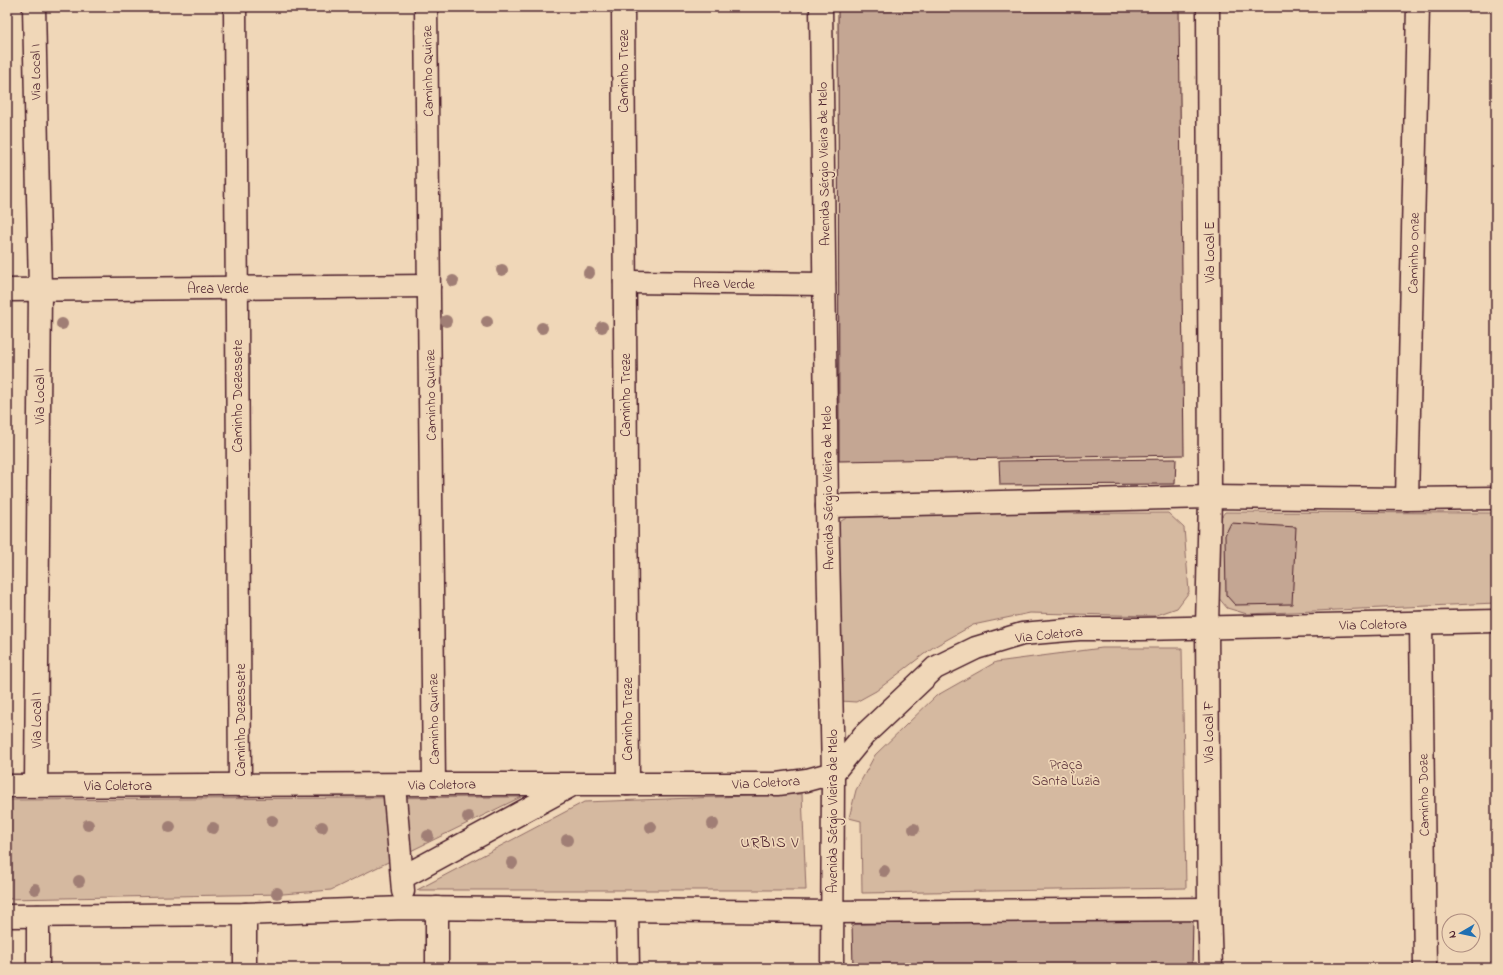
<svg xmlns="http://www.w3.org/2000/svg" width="1503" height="975" font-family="'Indie Flower',sans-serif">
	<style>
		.green { fill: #d5b9a0; stroke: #906c66 }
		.building { fill: #c4a693; stroke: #4a1f2b }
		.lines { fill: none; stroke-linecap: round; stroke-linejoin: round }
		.minor-casing { stroke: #4a1f2b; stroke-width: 25 }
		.minor { stroke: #f0d7b8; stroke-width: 22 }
		.tree { fill: #a07e74 }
		.labels { text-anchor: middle; stroke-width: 3.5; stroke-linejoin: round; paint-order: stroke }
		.street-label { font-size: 14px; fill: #4a1f2b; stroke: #f0d7b8 }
		.park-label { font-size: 14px; fill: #5f363d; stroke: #f0d7b8 }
		.neighbourhood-label { font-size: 15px; letter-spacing: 1px; fill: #4a1f2b; stroke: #f0d7b8 }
	</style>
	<rect width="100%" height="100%" fill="#f0d7b8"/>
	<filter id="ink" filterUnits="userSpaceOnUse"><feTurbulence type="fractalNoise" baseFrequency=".025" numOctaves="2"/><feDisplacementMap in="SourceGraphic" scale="8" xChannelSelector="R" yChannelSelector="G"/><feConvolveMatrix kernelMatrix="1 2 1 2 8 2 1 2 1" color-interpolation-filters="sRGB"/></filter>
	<g filter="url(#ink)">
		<g class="green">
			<polygon points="1225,512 1496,513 1496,603 1247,614 1227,608 1218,597 1215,525"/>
			<polygon points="1168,513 1184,528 1189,592 1177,608 1154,616 1030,613 973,625 932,648 876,691 856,702 840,701 833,530 841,521 854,514"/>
			<polygon points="1102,648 1182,648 1186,888 862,893 861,821 849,818 856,790 875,755 936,696 996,662"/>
			<polygon points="802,794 806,890 417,890 584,802"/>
			<polygon points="521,797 331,890 283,894 7,899 7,800"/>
		</g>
		<g class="building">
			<polygon points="838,7 1179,7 1184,455 839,461"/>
			<polygon points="1176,459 1175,484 1000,485 999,461"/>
			<polygon points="1231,523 1296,527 1292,604 1235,605 1226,595 1225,535"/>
			<polygon points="1129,920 1193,920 1192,968 853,968 852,924"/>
		</g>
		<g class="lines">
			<defs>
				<g id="minor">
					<polyline points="34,7 40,289 36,785"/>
					<polyline points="235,7 240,785"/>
					<polyline points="426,7 434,784"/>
					<polyline points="623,7 628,784"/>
					<polyline points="821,7 827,506 833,773 832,968"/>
					<polyline points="1208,7 1210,497 1207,627 1209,909 1211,968"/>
					<polyline points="625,282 824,284"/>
					<polyline points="7,290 429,286"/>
					<polyline points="1407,499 1418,7"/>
					<polyline points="827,506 1210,497 1407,499 1496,498"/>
					<polyline points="1421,623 1425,968"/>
					<polyline points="394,785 403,891"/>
					<polyline points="7,786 434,784 778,784 807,780 833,773 864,735 935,668 976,648 1022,634 1079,629 1141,629 1496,621"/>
					<polyline points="403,877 572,785"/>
					<polyline points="627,911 628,968"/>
					<polyline points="7,916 245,914 404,908 831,912 1209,909"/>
					<polyline points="38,968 38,916"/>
					<polyline points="245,968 245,914"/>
					<polyline points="437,968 437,908"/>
				</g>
			</defs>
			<use href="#minor" class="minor-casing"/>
			<use href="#minor" class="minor"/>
		</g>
		<g class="tree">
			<circle cx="502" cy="270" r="6"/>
			<circle cx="589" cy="273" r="6"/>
			<circle cx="453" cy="281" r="6"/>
			<circle cx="446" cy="321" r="6"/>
			<circle cx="487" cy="322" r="6"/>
			<circle cx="62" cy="324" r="6"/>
			<circle cx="602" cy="327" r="6"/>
			<circle cx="542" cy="328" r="6"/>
			<circle cx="468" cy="817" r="6"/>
			<circle cx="272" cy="821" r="6"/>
			<circle cx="713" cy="824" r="6"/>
			<circle cx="88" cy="825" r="6"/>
			<circle cx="170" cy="827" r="6"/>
			<circle cx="322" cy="827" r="6"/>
			<circle cx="651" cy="827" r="6"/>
			<circle cx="213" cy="828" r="6"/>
			<circle cx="914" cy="829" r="6"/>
			<circle cx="428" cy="836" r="6"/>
			<circle cx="567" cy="840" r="6"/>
			<circle cx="512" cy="863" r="6"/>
			<circle cx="884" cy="871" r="6"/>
			<circle cx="79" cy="881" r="6"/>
			<circle cx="35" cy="889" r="6"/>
			<circle cx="277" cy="893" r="6"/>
		</g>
	</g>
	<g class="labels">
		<g class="street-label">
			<text transform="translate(427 71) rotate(-91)" y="5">Caminho Quinze</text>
			<text transform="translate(623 71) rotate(-90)" y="5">Caminho Treze</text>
			<text transform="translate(35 72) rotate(-91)" y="5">Via Local I</text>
			<text transform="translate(823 164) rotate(-91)" y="5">Avenida Sérgio Vieira de Melo</text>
			<text transform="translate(1209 252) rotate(-90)" y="5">Via Local E</text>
			<text transform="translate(1413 253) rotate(-89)" y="5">Caminho Onze</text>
			<text transform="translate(724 283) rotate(1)" y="5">Area Verde</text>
			<text x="218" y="293">Area Verde</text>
			<text transform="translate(430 395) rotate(-91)" y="5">Caminho Quinze</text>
			<text transform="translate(625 395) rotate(-90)" y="5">Caminho Treze</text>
			<text transform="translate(39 396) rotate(-90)" y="5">Via Local I</text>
			<text transform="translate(237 396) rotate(-90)" y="5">Caminho Dezessete</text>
			<text transform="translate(827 488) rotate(-91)" y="5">Avenida Sérgio Vieira de Melo</text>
			<text transform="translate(1373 624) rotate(-1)" y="5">Via Coletora</text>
			<text transform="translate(1049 634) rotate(-6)" y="5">Via Coletora</text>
			<text transform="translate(433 719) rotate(-91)" y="5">Caminho Quinze</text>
			<text transform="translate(627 719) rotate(-90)" y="5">Caminho Treze</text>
			<text transform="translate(36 720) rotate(-90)" y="5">Via Local I</text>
			<text transform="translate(240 720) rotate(-90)" y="5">Caminho Dezessete</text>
			<text transform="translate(1208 732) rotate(-90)" y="5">Via Local F</text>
			<text transform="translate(766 782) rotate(-3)" y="5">Via Coletora</text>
			<text transform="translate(442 784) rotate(-1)" y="5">Via Coletora</text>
			<text x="118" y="790">Via Coletora</text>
			<text transform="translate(1423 795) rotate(-91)" y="5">Caminho Doze</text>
			<text transform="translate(832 811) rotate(-90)" y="5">Avenida Sérgio Vieira de Melo</text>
		</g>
		<g class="park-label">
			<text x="1066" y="769">Praça<tspan x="1066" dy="16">Santa Luzia</tspan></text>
		</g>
		<g class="neighbourhood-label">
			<text x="770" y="847">URBIS V</text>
		</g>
	</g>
	<rect width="1503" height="975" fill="none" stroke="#f0d7b8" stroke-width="24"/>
	<rect x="12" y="12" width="1479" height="951" fill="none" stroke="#4a1f2b" stroke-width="1.5" filter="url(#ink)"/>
	<g transform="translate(1461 933) rotate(261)"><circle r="19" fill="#f0d7b8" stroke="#ae8d80"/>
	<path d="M0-3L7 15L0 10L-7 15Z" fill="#1f6fb2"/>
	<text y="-6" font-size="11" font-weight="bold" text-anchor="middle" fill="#4a1f2b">N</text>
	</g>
</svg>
